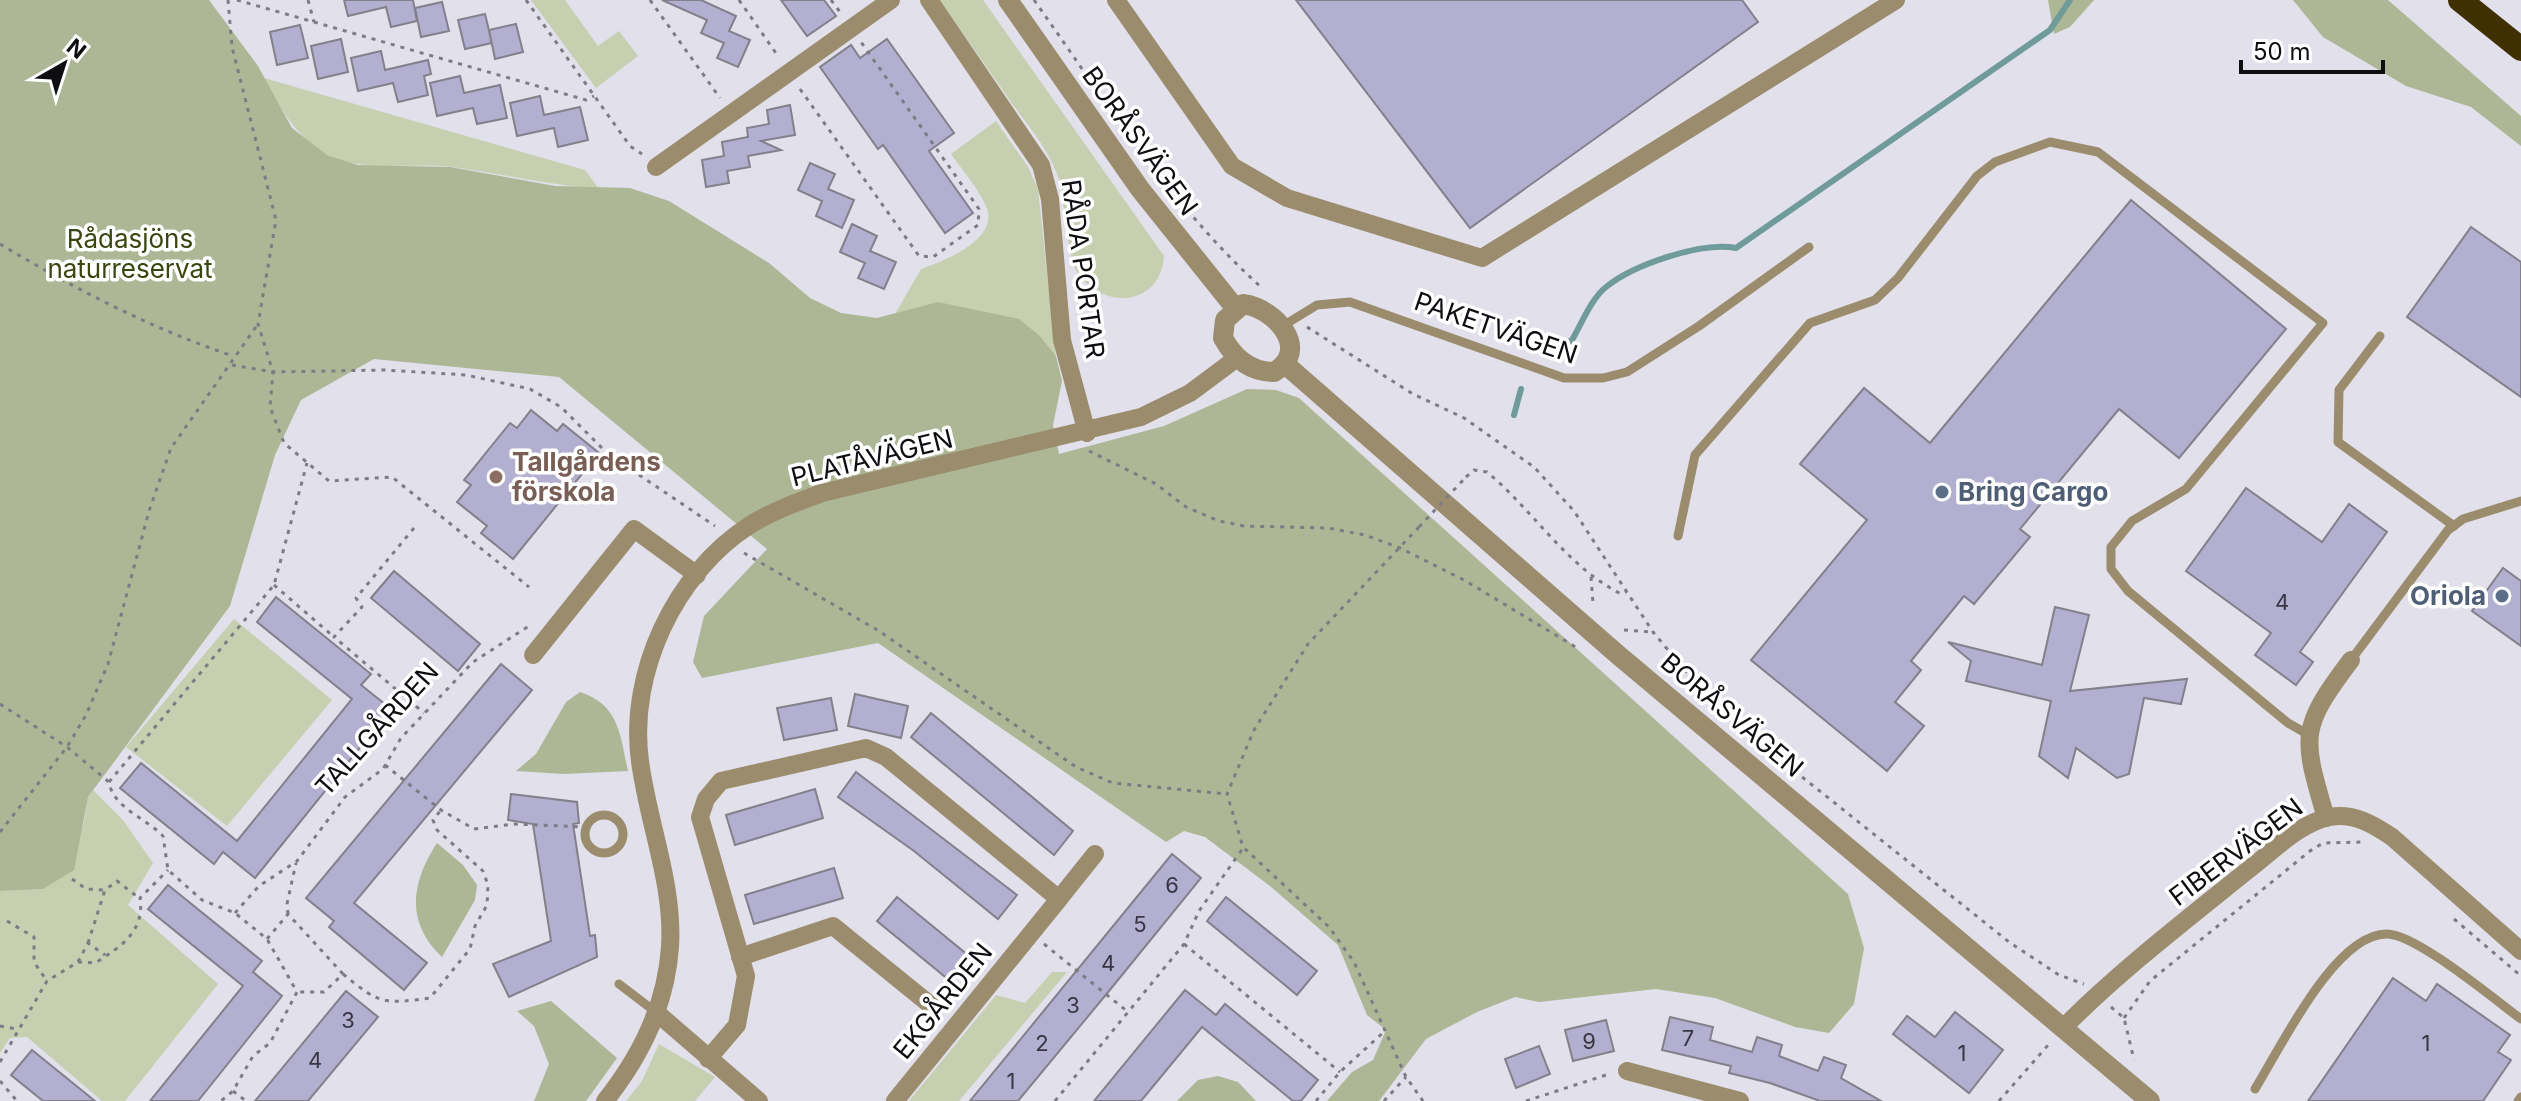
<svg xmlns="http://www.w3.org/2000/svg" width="2521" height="1101" font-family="Inter,sans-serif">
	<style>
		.green { fill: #c6d0b1 }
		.forest { fill: #adb796 }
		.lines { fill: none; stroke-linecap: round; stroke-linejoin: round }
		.stream { stroke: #6f9b9b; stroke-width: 6 }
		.building { fill: #b2afd0; stroke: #82818b; stroke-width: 2 }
		.path { stroke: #7d7c84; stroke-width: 3; stroke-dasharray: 4 6; stroke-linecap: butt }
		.service { stroke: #9a8c6c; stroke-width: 9 }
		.minor { stroke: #9a8c6c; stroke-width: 18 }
		.tertiary { stroke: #9a8c6c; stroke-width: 20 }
		.motorway { stroke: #403001; stroke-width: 24 }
		.path-bridge { stroke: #7d7c84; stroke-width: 3; stroke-dasharray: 4 6; stroke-linecap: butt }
		.education-dot { fill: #8d6e63; stroke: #fff; stroke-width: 3 }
		.service-dot { fill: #5c6f8a; stroke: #fff; stroke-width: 3 }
		.labels { text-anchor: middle; stroke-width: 7; stroke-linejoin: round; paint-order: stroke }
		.number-label { font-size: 22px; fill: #373642 }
		.street-label { font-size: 26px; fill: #0e0e12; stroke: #fff }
		.park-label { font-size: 26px; fill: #394610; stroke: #fff }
		.education-label { font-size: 26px; font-weight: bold; fill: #785e54; stroke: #fff; text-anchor: start }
		.service-label { font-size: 26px; font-weight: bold; fill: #4e5e75; stroke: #fff; text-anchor: start }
	</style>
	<rect width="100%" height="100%" fill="#e1e0eb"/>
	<g class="green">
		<polygon points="531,0 565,0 598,46 619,31 638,56 596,88"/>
		<path d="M939 0H983L1164 256C1161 303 1110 311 1081 278 1066 261 1066 206 1060 183 1052 154 1031 129 1013 105 989 70 964 35 939 0Z"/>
		<path d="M264 78 585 170 599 189C550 185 502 174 453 167 415 162 357 173 325 154 295 135 281 109 264 78Z"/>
		<path d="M996 121 1028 167 1038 189 1056 356 1040 336 911 311 895 314 921 269C944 261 1001 239 986 206 978 188 963 171 951 154Z"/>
		<polygon points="234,619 332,700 227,826 126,747"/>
		<polygon points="93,790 123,820 153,863 128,905 218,984 125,1101 102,1101 27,1037 10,1038 0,1053 0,891 43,889 83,826 88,797"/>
		<polygon points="1052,972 1067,972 959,1101 909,1101 996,995 1025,1003"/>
		<polygon points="659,1044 715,1077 695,1101 626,1101 642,1081"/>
	</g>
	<g class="forest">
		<polygon points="0,0 209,0 258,66 292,128 327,155 358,165 450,167 555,186 630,188 669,201 769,263 810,298 841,313 877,318 938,302 1019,319 1040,336 1056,356 1062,381 1053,425 1059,454 1164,426 1247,389 1276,390 1299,398 1848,894 1864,948 1854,1004 1829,1033 1795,1027 1715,998 1656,989 1539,1002 1515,997 1477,1012 1426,1039 1379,1101 1327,1101 1352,1072 1373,1060 1386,1030 1367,1015 1338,945 1270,886 1205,837 1184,831 1166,842 878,643 702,678 693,662 704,616 767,549 559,377 374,359 301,400 275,455 230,606 88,797 74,870 43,889 0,891"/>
		<polygon points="2048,0 2094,0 2070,27 2054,34"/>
		<polygon points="2293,0 2388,0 2521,116 2521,146 2471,107 2406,86 2323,37"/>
		<path d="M580 692C620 705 620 736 628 771L564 774 516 771 536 754 566 702Z"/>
		<path d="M437 843 463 865 477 885 475 900 442 957C405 922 411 883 437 843Z"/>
		<polygon points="551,1001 617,1058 586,1101 534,1101 549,1064 534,1026 517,1011"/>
		<polygon points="1218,1076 1238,1082 1256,1101 1177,1101 1198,1080"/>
	</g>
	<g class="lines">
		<g class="stream">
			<path d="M1531 345 1536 340 1564 344 1572 340C1582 323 1591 299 1606 287 1633 265 1702 241 1736 248L2050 30 2070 0"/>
			<polyline points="1514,415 1521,389"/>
		</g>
	</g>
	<g class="building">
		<polygon points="344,0 413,0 417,21 391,27 386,7 348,16"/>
		<polygon points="662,0 701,0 736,16 729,31 750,40 738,67 717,58 724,43 701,33 707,20"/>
		<polygon points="781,0 824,0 836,16 807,36"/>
		<polygon points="1296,0 1742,0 1758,22 1470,228"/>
		<polygon points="442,2 449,31 421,37 415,8"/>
		<polygon points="485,14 492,43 465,49 458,20"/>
		<polygon points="516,24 523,52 495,59 489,30"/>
		<polygon points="300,25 308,58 277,65 270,32"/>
		<polygon points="341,39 348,72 318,79 311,46"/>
		<polygon points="887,39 954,133 929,151 973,213 945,233 883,145 878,149 820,67 851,45 860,58"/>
		<polygon points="381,51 385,70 428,60 431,74 424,76 428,95 398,102 393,83 358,91 351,58"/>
		<polygon points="460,76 464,93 500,85 507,118 477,124 473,108 437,116 430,83"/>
		<polygon points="540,96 544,115 580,107 588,140 558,147 554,128 517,136 510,103"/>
		<polygon points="790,105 795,135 761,141 781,150 748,156 750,167 727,171 729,183 706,187 702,160 724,156 722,142 748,137 747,128 769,124 767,110"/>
		<polygon points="810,163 835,174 828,189 854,200 842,228 816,216 822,201 798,190"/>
		<polygon points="2131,200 2286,329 2179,458 2119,409 2020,529 2030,537 1974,604 1964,596 1911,661 1921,670 1895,702 1924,726 1887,771 1751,660 1867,520 1800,464 1864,388 1930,443"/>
		<polygon points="852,224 877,236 870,251 896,262 884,289 858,278 865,263 840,252"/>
		<polygon points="2471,227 2521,262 2521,397 2407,317"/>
		<polygon points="531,410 557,431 563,424 599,453 513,559 481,533 487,526 457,502 471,485 464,480 510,423 517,428"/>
		<polygon points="2246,488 2322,542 2349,504 2387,532 2300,652 2313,662 2296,685 2255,655 2271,633 2186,571"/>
		<polygon points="2503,568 2521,581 2521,646 2472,611"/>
		<polygon points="394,571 480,644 458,671 371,598"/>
		<polygon points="276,597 371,674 361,685 391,709 255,878 223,852 214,864 120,788 141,763 237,841 352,699 257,622"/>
		<polygon points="2055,607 2089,615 2070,691 2187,679 2181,704 2144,698 2129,774 2117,778 2076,748 2068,778 2039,756 2051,701 1966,681 1971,661 1948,642 2042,665"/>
		<polygon points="501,664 532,690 354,903 427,963 404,990 329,927 334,921 306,898"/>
		<polygon points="855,694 908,706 901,738 848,726"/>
		<polygon points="831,698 837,730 784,740 777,708"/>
		<polygon points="931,713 1073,831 1054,855 911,737"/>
		<polygon points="856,772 1017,895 998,919 914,851 838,797"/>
		<polygon points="815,789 823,818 735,845 726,815"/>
		<polygon points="511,794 577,802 579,823 573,824 590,936 595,935 597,957 509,997 493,964 551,941 533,824 508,820"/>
		<polygon points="1172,854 1201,878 1109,991 1018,1101 970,1101"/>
		<polygon points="834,868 843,898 754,924 745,895"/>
		<polygon points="168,885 262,961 253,972 282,996 198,1101 150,1101 243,986 148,909"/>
		<polygon points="897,897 969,956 949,980 877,921"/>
		<polygon points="1226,897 1317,971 1297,995 1207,921"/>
		<polygon points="2393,978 2426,1001 2437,984 2510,1035 2498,1052 2511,1060 2483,1101 2308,1101"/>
		<polygon points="1185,990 1216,1015 1225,1004 1318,1080 1301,1101 1293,1101 1202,1027 1141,1101 1094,1101"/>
		<polygon points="346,991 378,1017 308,1101 255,1101"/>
		<polygon points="1955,1012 2003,1050 1969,1093 1893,1034 1907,1016 1935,1037"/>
		<polygon points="1670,1017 1713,1027 1710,1040 1752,1052 1757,1037 1782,1045 1779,1056 1818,1071 1824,1057 1846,1065 1841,1078 1881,1101 1820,1101 1770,1083 1729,1073 1731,1066 1662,1050"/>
		<polygon points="1606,1020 1614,1051 1573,1061 1565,1030"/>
		<polygon points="1539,1046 1550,1074 1516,1088 1505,1059"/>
		<polygon points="32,1050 95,1101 43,1101 11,1075"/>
	</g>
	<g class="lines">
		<g class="path">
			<polyline points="228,0 232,47 276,220 258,324 273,372 270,407 284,443 329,481 392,477 529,587"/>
			<polyline points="237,0 586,100 594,96"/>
			<polyline points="308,0 314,22"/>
			<polyline points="526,0 630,146 642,154"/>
			<polyline points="650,0 720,98"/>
			<polyline points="739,0 778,56"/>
			<polyline points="831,0 840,12"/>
			<path d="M1034 0C1105 100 1171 206 1262 288"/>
			<polyline points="800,89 919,256 933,257 978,225 979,209 861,42"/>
			<path d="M0 244C75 289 150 328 233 356"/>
			<polyline points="1307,327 1413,394 1464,418 1534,467 1574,511 1653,632 1710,700 1752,737 2009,942 2059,975 2084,984"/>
			<polyline points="232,365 273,372 385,370 466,375 530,389 561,407 608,454 715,526"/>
			<polyline points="1089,451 1156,484 1186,507 1219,521 1244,526 1328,528 1365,535 1400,548 1464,580 1579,649"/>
			<path d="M1466 477 1474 470 1487 472C1534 511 1565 565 1621 594L1626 592"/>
			<polyline points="1419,527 1308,644 1254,730 1227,794 1243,847 1329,927 1354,962 1406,1077 1423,1101"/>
			<polyline points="414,528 356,598 362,607 334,637 424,713"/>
			<polyline points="744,553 879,631 1076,767 1113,783 1227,794"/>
			<polyline points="1591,577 1593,603"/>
			<polyline points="274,585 334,637"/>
			<polyline points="1624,630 1653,632"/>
			<path d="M0 704 67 747 109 782C113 808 146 818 163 836L168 870 202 900 235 913 267 939 297 992 270 1043 253 1056 233 1091 221 1101"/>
			<polyline points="385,765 441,810 474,829 514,824 586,827"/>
			<polyline points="109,782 274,585 307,463"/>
			<polyline points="0,832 67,747 86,715 108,664 149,511 171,448 258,324"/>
			<polyline points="72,879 86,889 105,890"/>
			<polyline points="235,913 259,886 297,861 345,797 383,769 401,738 473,662 532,624"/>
			<polyline points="288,914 287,904 296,863"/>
			<polyline points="2454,919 2521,976"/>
			<polyline points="7,921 34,937 34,962 47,981"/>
			<polyline points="267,939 288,914 343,974 324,992 297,992"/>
			<polyline points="88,943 105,890 117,881 139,898"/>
			<polyline points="1044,944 1128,1012"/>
			<polyline points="1184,944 1340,1072"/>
			<polyline points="78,962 88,943 105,955"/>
			<path d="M343 974C381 1005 383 1004 430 998L470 949 475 926 487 905 488 885 483 871 437 830 433 820 441 810"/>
			<polyline points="2111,1007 2124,1018 2134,1060"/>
			<polyline points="2124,1018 2150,981 2310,851 2323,843 2363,842"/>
			<polyline points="0,1026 17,1029"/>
			<path d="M0 1062 47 981 78 962 95 963C121 947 145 931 140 898L168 870"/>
			<polyline points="0,1081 17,1101"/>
			<polyline points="233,1091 246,1101"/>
			<polyline points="1055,1101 1184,944 1199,911 1243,848"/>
			<polyline points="1316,1101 1340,1072 1386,1030"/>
			<polyline points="1384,1101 1406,1077"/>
			<polyline points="1526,1101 1609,1074"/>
			<polyline points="1999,1101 2049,1044"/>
		</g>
		<g class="service">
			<polyline points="1281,327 1317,305 1350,302 1564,378 1603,378 1627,372 1699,326 1809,247"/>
			<polyline points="2380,336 2339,390 2338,442 2454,526"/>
			<polyline points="1678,536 1695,455 1810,323 1875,300 1898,278 1977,176 1995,162 2050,142 2098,152 2323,323 2186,489 2132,521 2111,547 2111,569 2128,591 2288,723 2309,735"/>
			<polyline points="2351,660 2448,530 2463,519 2521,501"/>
			<circle cx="604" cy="834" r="19"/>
			<polyline points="619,984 657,1013"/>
			<path d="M2255 1089C2280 1049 2335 933 2387 934 2416 934 2494 999 2521 1019"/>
			<polyline points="2518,1101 2521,1097"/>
		</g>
		<g class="minor">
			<polyline points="929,0 1041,165 1050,199 1062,340 1087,433"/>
			<polyline points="1116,0 1232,166 1287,198 1482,258 1896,0"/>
			<polyline points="656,167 891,0"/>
			<polyline points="533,655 634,529 697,575"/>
			<path d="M2326 818C2302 736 2299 729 2351 660"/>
			<polyline points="740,957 833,926 933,1007"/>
			<polyline points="657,1013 759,1101"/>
			<path d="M2065 1026C2121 970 2186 920 2248 870 2272 852 2299 823 2330 817 2353 812 2374 825 2392 837L2521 951"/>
			<polyline points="708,1059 737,1025 746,976 700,817 706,799 721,781 866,748 886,757 1059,899 1095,854"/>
			<polyline points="1627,1071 1740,1101"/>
			<path d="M605 1101C641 1056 666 1006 670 947 674 884 648 823 640 761 628 673 675 573 750 525 772 511 798 502 822 493L1141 417 1190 393 1237 358"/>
			<polyline points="895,1101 1059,899"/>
		</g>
		<g class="tertiary">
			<polyline points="1008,0 1140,189 1236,309"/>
			<path d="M1243 304C1275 308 1312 350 1274 372 1250 372 1234 358 1223 338L1225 320Z"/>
			<polyline points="1285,364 1617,654 2150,1101"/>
		</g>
		<polyline class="motorway" points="2460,0 2521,49"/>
		<polyline class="path-bridge" points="1419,527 1466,477"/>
	</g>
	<circle class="education-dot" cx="496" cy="477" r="8"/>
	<g class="service-dot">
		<circle cx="1942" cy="492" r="8"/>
		<circle cx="2502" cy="596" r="8"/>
	</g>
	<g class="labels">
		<g class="number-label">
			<text x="2282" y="610">4</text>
			<text x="1172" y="893">6</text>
			<text x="1140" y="932">5</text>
			<text x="1108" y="971">4</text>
			<text x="1073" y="1013">3</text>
			<text x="348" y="1028">3</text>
			<text x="1688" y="1046">7</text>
			<text x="1589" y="1049">9</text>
			<text x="1042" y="1051">2</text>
			<text x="2426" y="1051">1</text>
			<text x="1962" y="1061">1</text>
			<text x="315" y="1068">4</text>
			<text x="1011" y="1089">1</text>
		</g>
		<g class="street-label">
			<text transform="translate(1140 141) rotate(54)" y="9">BORÅSVÄGEN</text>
			<text transform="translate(1083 269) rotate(82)" y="9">RÅDA PORTAR</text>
			<text transform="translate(1496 328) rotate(19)" y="9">PAKETVÄGEN</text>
			<text transform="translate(872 458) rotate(-14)" y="9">PLATÅVÄGEN</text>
			<text transform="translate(1732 715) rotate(40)" y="9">BORÅSVÄGEN</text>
			<text transform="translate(377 729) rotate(-48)" y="9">TALLGÅRDEN</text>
			<text transform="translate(2236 852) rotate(-37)" y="9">FIBERVÄGEN</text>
			<text transform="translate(943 1001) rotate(-51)" y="9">EKGÅRDEN</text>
		</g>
		<g class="park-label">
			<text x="130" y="248">Rådasjöns<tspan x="130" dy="30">naturreservat</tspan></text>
		</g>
		<g class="education-label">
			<text x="512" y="471">Tallgårdens<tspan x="512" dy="30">förskola</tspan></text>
		</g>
		<g class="service-label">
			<text x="1958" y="501">Bring Cargo</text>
			<text x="2486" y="605" text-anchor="end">Oriola</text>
		</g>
	</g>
	<g transform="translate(64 64) rotate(39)" stroke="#ffffff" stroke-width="6" paint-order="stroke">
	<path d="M0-6L14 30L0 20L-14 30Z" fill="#0e0e12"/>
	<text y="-12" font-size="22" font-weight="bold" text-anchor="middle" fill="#0e0e12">N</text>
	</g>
	<path d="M2241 60v12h142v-12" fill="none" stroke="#0e0e12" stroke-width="4"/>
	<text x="2253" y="60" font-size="24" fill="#0e0e12" stroke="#ffffff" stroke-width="6" paint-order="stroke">50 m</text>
</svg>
